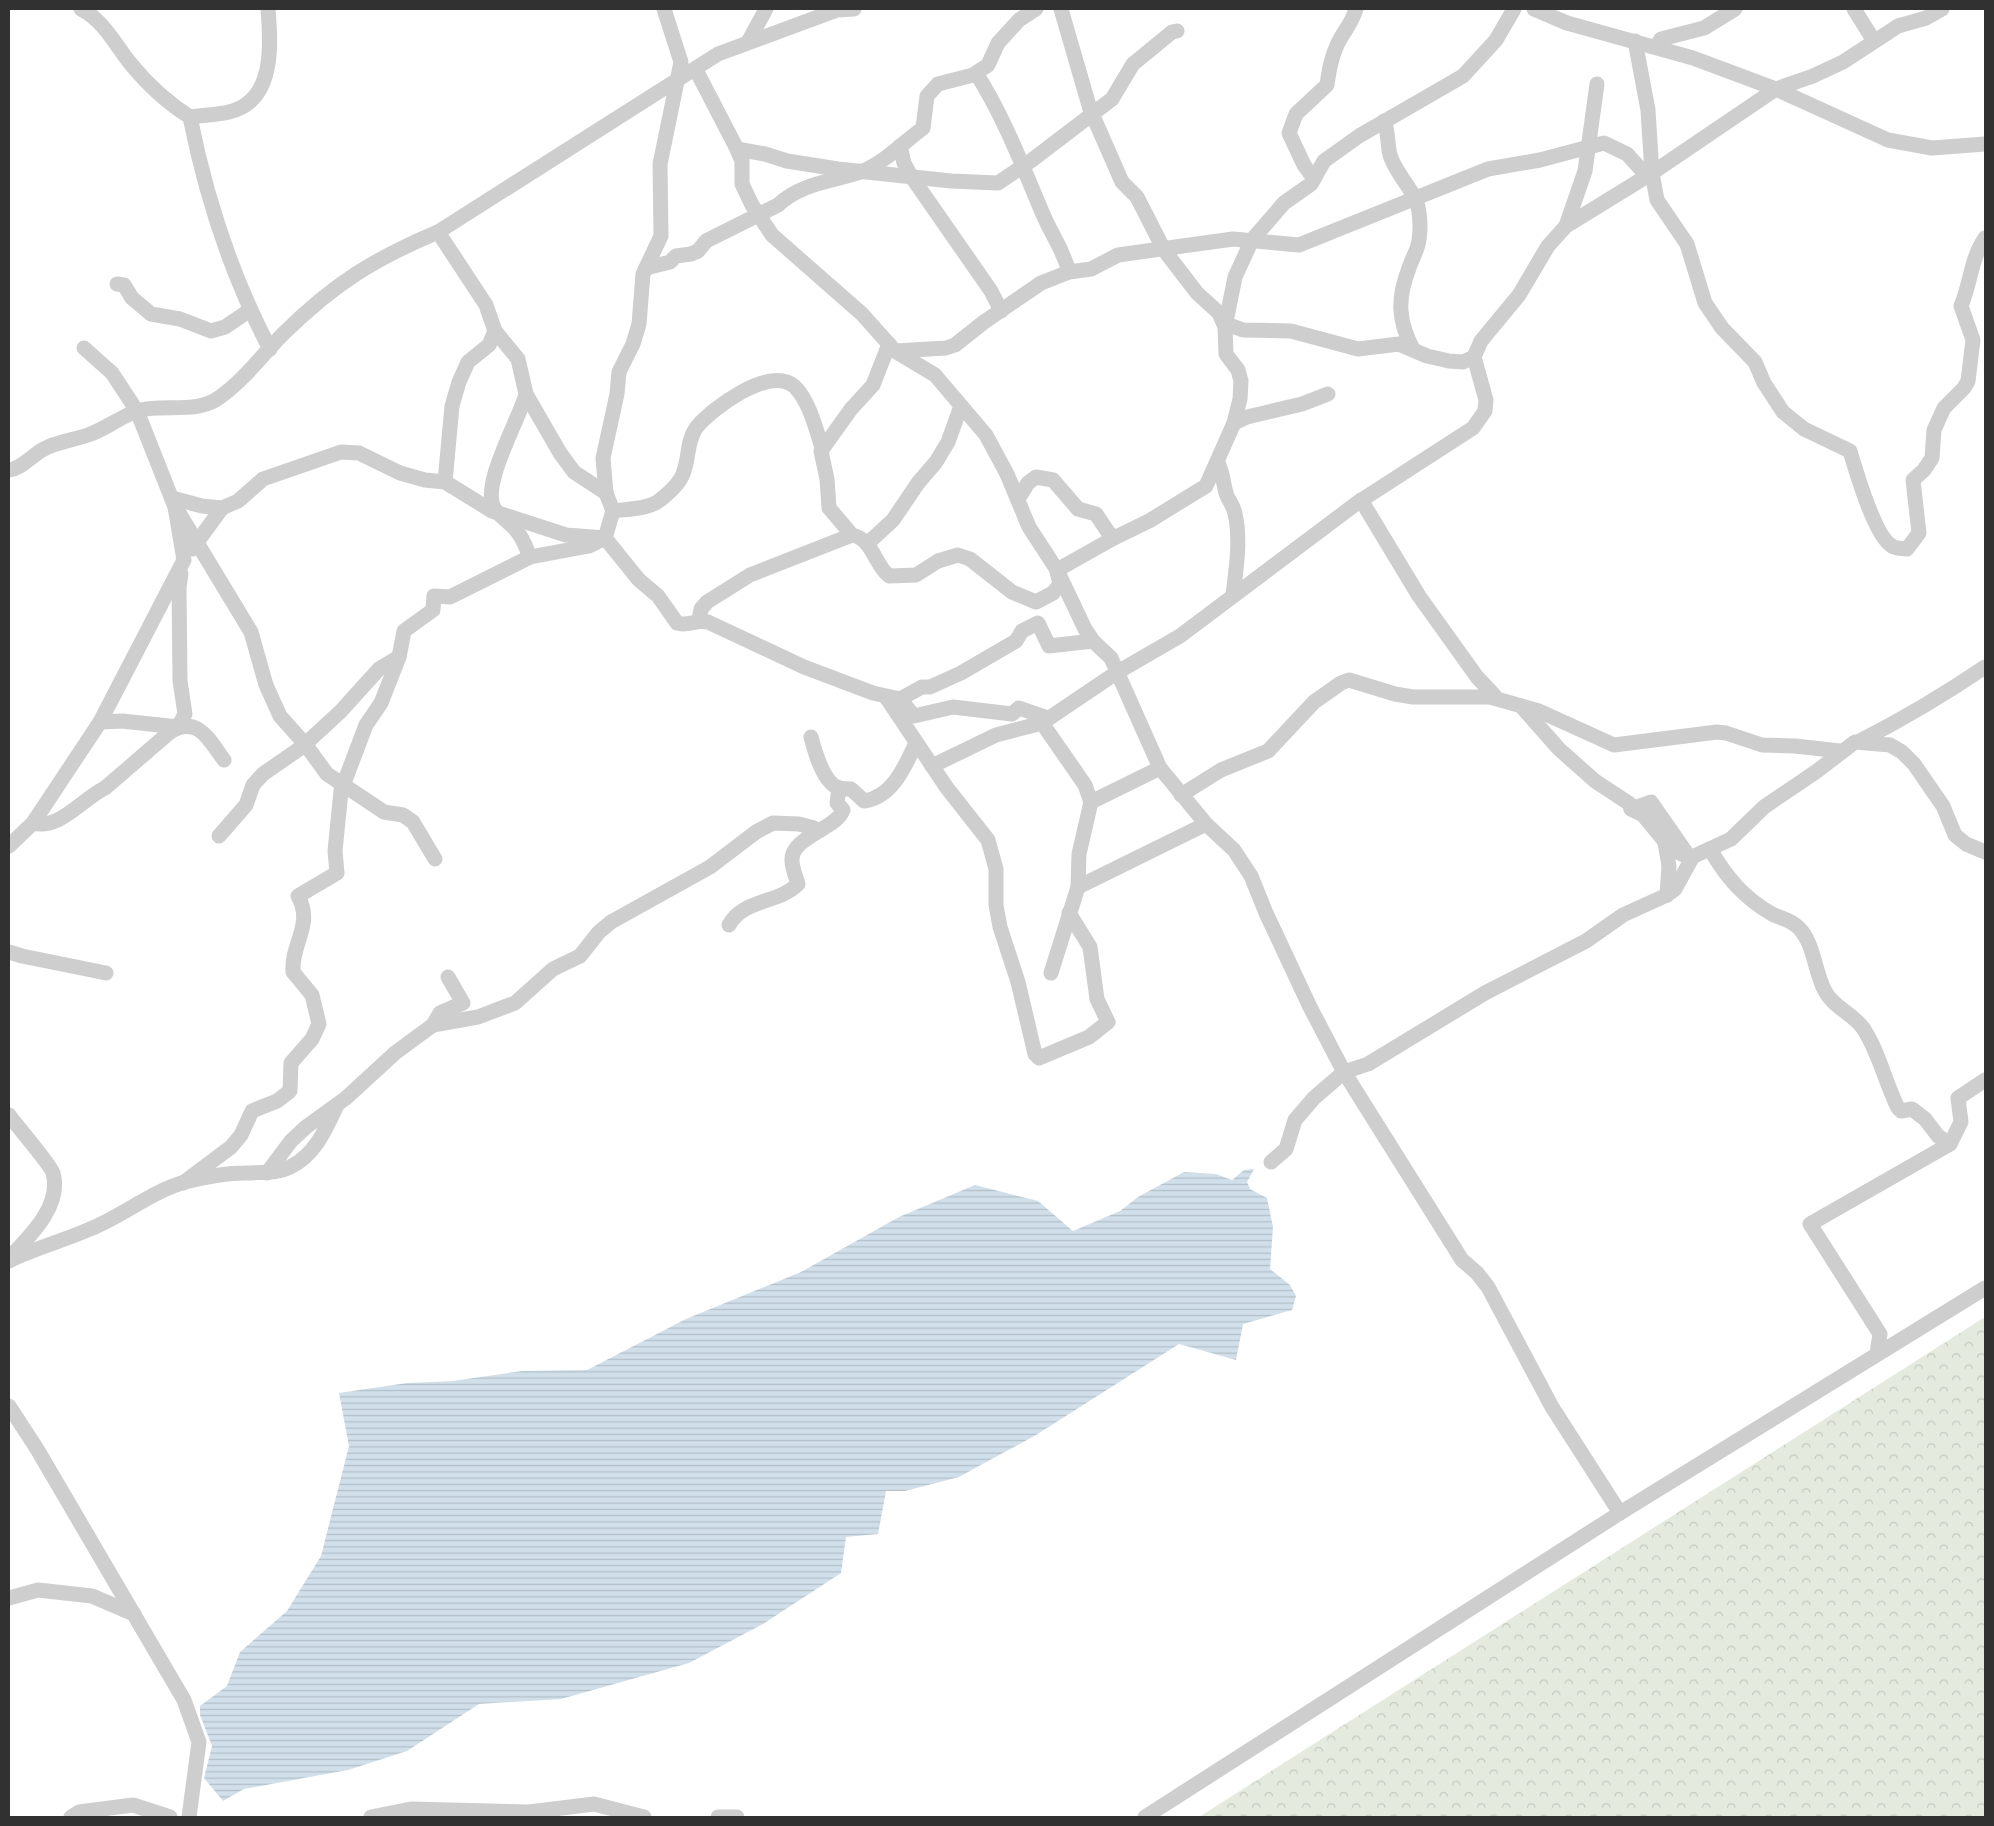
<svg xmlns="http://www.w3.org/2000/svg" width="1994" height="1826" font-family="Lato,sans-serif">
	<style>
		.forest { fill: url(#forest-crowns) }
		.water { fill: url(#water-rules) }
		.lines { fill: none; stroke-linecap: round; stroke-linejoin: round }
		.minor { stroke: #cecece; stroke-width: 15 }
	</style>
	<defs>
		<pattern id="forest-crowns" width="20" height="18" patternUnits="userSpaceOnUse" patternTransform="scale(1.25)"><rect width="20" height="18" fill="#e4eade"/><path d="M2 6a3 3 0 1 1 6 0M12 15a3 3 0 1 1 6 0" fill="none" stroke="#c4c9bf"/></pattern>
		<pattern id="water-rules" width="6" height="5" patternUnits="userSpaceOnUse" patternTransform="scale(1.25)"><rect width="6" height="5" fill="#d0dfea"/><path d="M0 2.5h6" fill="none" stroke="#b3c0c9"/></pattern>
	</defs>
	<rect width="100%" height="100%" fill="#fff"/>
	<polygon class="forest" points="1985,1317 1985,1817 1199,1817"/>
	<polygon class="water" points="1254,1169 1247,1182 1250,1189 1267,1198 1273,1227 1270,1269 1290,1285 1296,1296 1292,1310 1243,1324 1236,1360 1179,1344 1036,1435 959,1477 905,1491 886,1491 878,1534 846,1537 841,1573 763,1624 689,1663 561,1699 479,1704 407,1751 348,1770 244,1789 223,1801 204,1778 212,1746 200,1715 200,1706 227,1686 240,1652 287,1611 321,1556 349,1446 339,1393 407,1383 453,1381 522,1371 587,1370 686,1319 801,1272 899,1217 975,1185 1038,1201 1073,1231 1120,1211 1138,1197 1184,1172 1216,1174 1232,1180 1244,1170"/>
	<g class="lines">
		<g class="minor">
			<path d="M81 9C103 20 115 44 130 63 148 85 166 102 190 117 206 197 232 277 270 349"/>
			<polyline points="1534,9 1567,23 1693,58 1776,89 1888,140 1932,148 1985,144"/>
			<polyline points="1854,9 1874,41"/>
			<path d="M1635 41 1648 110 1652 173 1657 200 1687 244 1705 303 1722 328 1755 362 1764 383 1783 412 1804 429 1850 451C1856 471 1875 537 1892 546 1896 549 1902 548 1907 549L1919 533 1913 480 1924 470 1932 458 1934 430 1944 408 1964 388 1968 381 1973 340 1961 306C1971 282 1971 258 1985 238"/>
			<polyline points="748,42 766,9"/>
			<polyline points="1656,47 1661,39 1704,28 1735,9"/>
			<polyline points="696,70 737,149 742,161 742,184 752,205 772,235 862,314 895,351 935,375 986,435 1007,474 1029,527 1057,570 1085,629 1093,641 1111,658 1160,768 1206,824 1234,850 1251,876 1266,913 1310,1007 1344,1072 1462,1260 1477,1273 1488,1287 1552,1407 1620,1513"/>
			<path d="M976 73C1004 117 1022 165 1042 212 1051 234 1063 249 1069 272"/>
			<path d="M190 117C203 115 217 115 229 112 275 101 271 45 268 9"/>
			<path d="M1384 121C1389 134 1387 143 1390 155 1395 171 1407 183 1415 198 1420 208 1421 228 1419 240 1418 249 1412 259 1409 268 1397 299 1398 321 1413 349"/>
			<polyline points="900,146 904,163 911,176 991,291 1001,311"/>
			<polyline points="737,149 765,154 787,161 838,169 951,181 998,183 1032,160 1112,99 1133,64 1172,32 1177,31"/>
			<path d="M1314 179 1304 165 1289 133 1296 114 1327 85C1329 71 1331 57 1338 43 1344 31 1352 23 1356 9"/>
			<polyline points="1566,226 1585,171 1597,84"/>
			<polyline points="438,232 486,305 495,331 518,359 526,394 560,453 574,472 606,493"/>
			<path d="M646 268 670 262 676 256 691 254 698 251 706 241 778 205C802 182 834 182 863 171 885 162 904 142 923 128L927 96 938 84 973 75 988 65 998 43 1019 20 1036 9"/>
			<polyline points="117,284 124,285 132,298 151,314 180,319 211,331 225,327 250,310"/>
			<polyline points="895,351 946,348 955,345 984,322 1041,283 1069,272 1091,269 1118,255 1233,239 1299,245 1488,169 1540,160 1604,143 1627,154 1647,176"/>
			<polyline points="1474,357 1463,362 1449,361 1427,356 1399,344 1358,349 1291,331 1243,330 1232,326 1225,327 1235,277 1252,240 1284,203 1311,184 1324,161 1359,136 1463,76 1496,40 1514,9"/>
			<path d="M526 394C519 420 481 484 494 508 499 516 509 522 516 530 523 538 526 547 530 557"/>
			<polyline points="1234,423 1247,417 1302,404 1328,394"/>
			<path d="M1218 463C1224 476 1223 485 1227 496 1230 502 1234 507 1235 514 1241 539 1236 570 1233 595"/>
			<path d="M9 470C23 468 32 455 44 449 56 442 74 440 88 435 103 430 116 420 132 413 159 401 195 416 220 397 245 379 263 354 284 333 335 283 374 259 438 232L718 54 837 10 854 9"/>
			<polyline points="445,482 452,406 459,382 468,362 489,345 495,331"/>
			<path d="M172 498 202 506 222 508 238 501 263 479 341 452 359 453 400 473 425 480 445 482 492 511 566 535 605 538 639 580 658 596 677 623C688 627 696 619 708 622L804 667 873 693 900 699 914 716 953 707 1012 714 1019 708 1048 718"/>
			<polyline points="1018,499 1028,483 1036,477 1053,480 1078,509 1096,514 1108,532 1114,538"/>
			<polyline points="1361,500 1419,596 1477,677 1494,695"/>
			<path d="M613 511C627 509 649 509 660 500 669 493 681 482 684 471 689 457 687 441 696 428 712 408 769 366 794 386 809 400 816 429 822 448"/>
			<polyline points="179,513 251,632 266,685 280,716 305,744 327,774 384,812 403,815 413,822 435,859"/>
			<polyline points="852,535 829,508 827,479 821,451 851,409 873,385 889,344"/>
			<polyline points="867,544 893,520 918,483 936,462 948,442 961,406"/>
			<polyline points="192,549 222,508"/>
			<polyline points="1057,570 1114,538 1149,521 1206,486 1234,423 1240,399 1241,381 1238,370 1226,354 1225,327 1219,313 1197,293 1164,250 1137,197 1122,182 1090,109 1061,9"/>
			<path d="M699 620 701 609 707 602 750 575 852 535C873 539 874 564 889 576L916 575 938 561 958 555 970 559 1012 592 1036 602 1053 593 1060 584 1057 572"/>
			<polyline points="886,697 947,788 988,840 996,869 996,905 1000,927 1018,982 1035,1054 1039,1058 1089,1037 1108,1022 1097,999 1090,947 1069,913"/>
			<polyline points="900,699 922,687 930,687 961,673 1016,641 1022,631 1038,623 1049,646 1093,641"/>
			<polyline points="1521,706 1559,749 1595,781 1630,804 1631,809 1643,815 1671,849 1690,858"/>
			<polyline points="100,722 122,721 178,727 185,714 180,681 179,588 181,574"/>
			<polyline points="1042,723 1085,785 1091,802 1079,854 1078,887 1051,973"/>
			<path d="M811 737C815 752 823 783 839 788 842 789 847 789 851 789L864 801C893 797 905 766 916 743"/>
			<path d="M1860 741C1903 719 1945 694 1985 667"/>
			<polyline points="932,766 996,735 1042,723 1116,673 1180,636 1357,503 1473,428 1485,411 1486,400 1474,357 1481,341 1519,295 1548,246 1566,226 1652,173 1776,89 1813,76 1843,62 1898,26 1926,18 1942,9"/>
			<polyline points="1181,795 1221,770 1268,751 1314,702 1341,683 1349,680 1395,694 1413,697 1490,697 1539,711 1614,745 1717,732 1726,733 1762,745 1795,746 1840,751"/>
			<polyline points="1091,802 1160,768"/>
			<polyline points="1631,809 1651,802 1690,858"/>
			<path d="M33 823C60 830 82 799 105 788L170 732C198 715 209 740 224 760"/>
			<polyline points="219,836 246,805 253,785 263,774 302,747 340,712 379,669 399,657 404,631 433,610 434,596 450,597 530,557 589,546 605,538 613,511 606,493 603,458 617,394 619,372 633,344 639,324 643,274 661,236 660,164 681,62 664,9"/>
			<polyline points="1665,843 1669,866 1667,895"/>
			<polyline points="9,846 33,823 100,722 184,560 175,507 137,411 112,373 84,348"/>
			<path d="M1710 849C1726 877 1744 898 1772 914 1782 919 1790 919 1799 928 1815 945 1814 971 1825 991 1833 1007 1852 1013 1863 1028 1879 1052 1885 1082 1898 1108L1901 1111 1912 1109 1925 1119 1938 1136 1950 1144"/>
			<polyline points="1078,887 1206,824"/>
			<path d="M729 925C743 899 778 904 798 884 796 877 792 868 792 861 790 837 837 829 843 810L837 803 839 788"/>
			<polyline points="9,952 22,956 106,973"/>
			<polyline points="433,1025 478,1017 515,1003 553,969 580,956 599,932 611,922 710,867 756,832 773,823 799,824 814,828 816,831"/>
			<path d="M9 1115C16 1125 51 1165 53 1173 62 1205 31 1235 11 1256"/>
			<polyline points="1271,1162 1286,1149 1295,1120 1314,1098 1344,1072 1368,1064 1485,993 1586,941 1623,915 1667,895 1675,889 1691,860 1690,858 1731,839 1764,807 1817,771 1855,742 1890,745 1902,752 1914,764 1943,806 1955,835 1966,844 1985,852"/>
			<polyline points="267,1173 291,1141 306,1127 346,1098 395,1053 433,1025 440,1013 463,1003 448,977"/>
			<path d="M183 1183 231 1147 241 1135 252 1111 277 1101 290 1091 291 1063 312 1039 319 1024 312 995 293 972C291 943 314 925 298 896L337 873 335 851 341 791 366 725 381 703 399 657"/>
			<path d="M9 1261C35 1248 63 1241 90 1229 123 1216 150 1192 185 1182 205 1177 225 1173 245 1173 260 1172 276 1174 290 1167 315 1155 326 1129 337 1105"/>
			<polyline points="1877,1353 1880,1334 1810,1224 1950,1144 1961,1122 1958,1098 1985,1080"/>
			<polyline points="9,1406 37,1449 184,1700 199,1742 189,1817"/>
			<polyline points="9,1598 38,1590 92,1596 134,1614"/>
			<polyline points="71,1817 79,1812 133,1805 170,1817"/>
			<polyline points="371,1817 411,1809 529,1812 594,1804 644,1817"/>
			<polyline points="718,1817 737,1817"/>
			<polyline points="1145,1817 1620,1513 1985,1288"/>
		</g>
	</g>
	<rect width="1994" height="1826" fill="none" stroke="#313131" stroke-width="20"/>
</svg>
